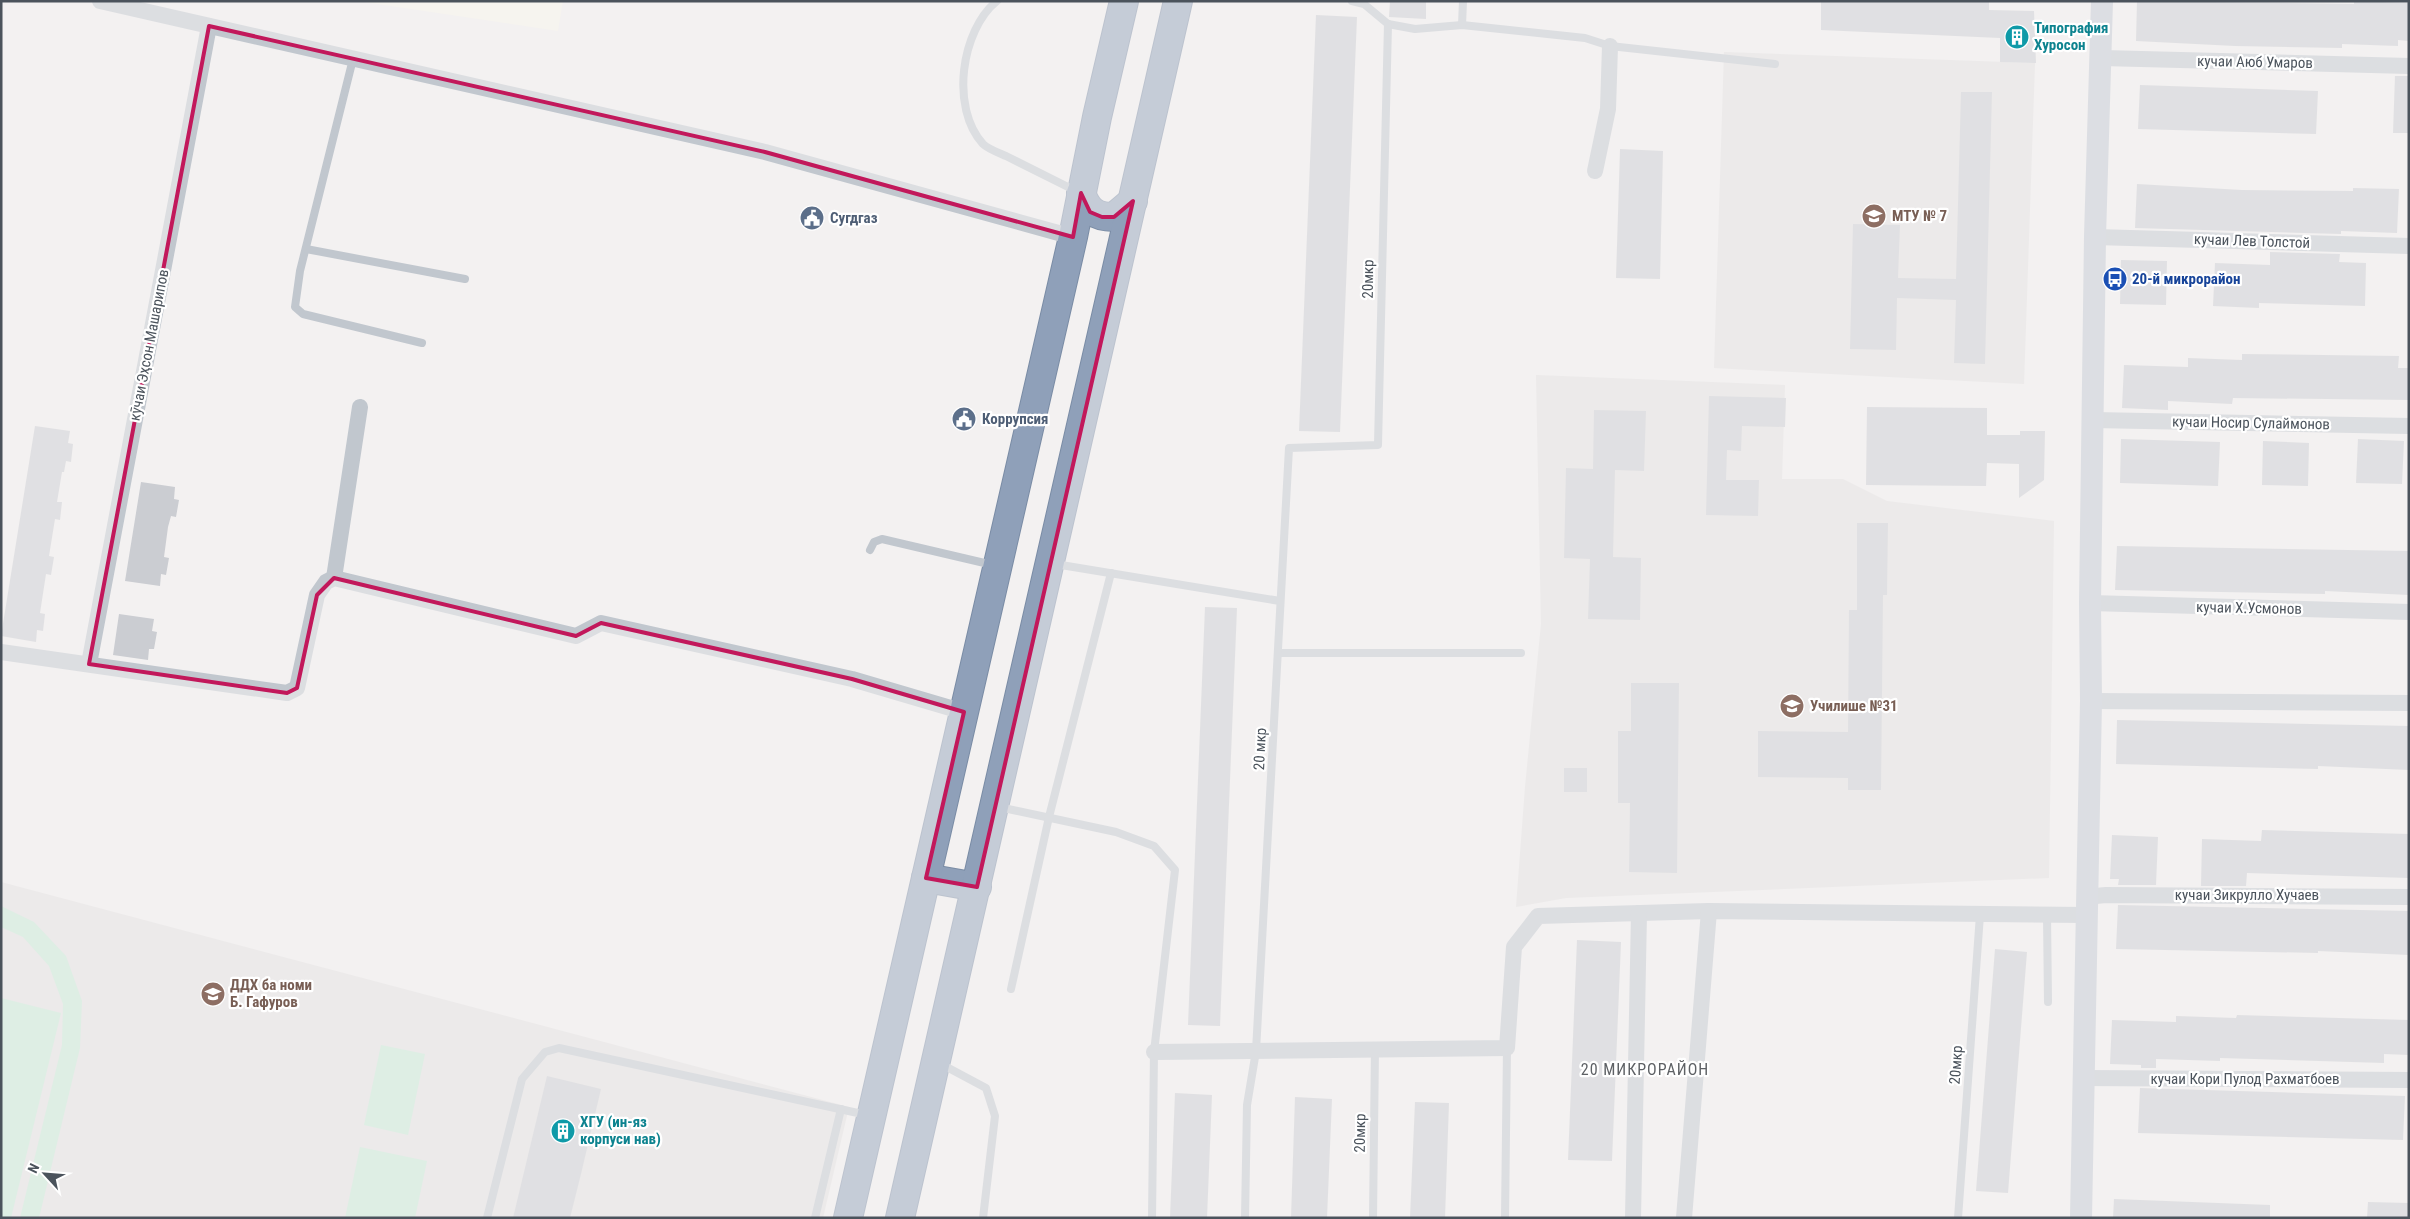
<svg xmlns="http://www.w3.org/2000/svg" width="2410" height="1219" font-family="'Roboto Condensed',sans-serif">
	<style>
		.commercial { fill: #fbf8ed }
		.education { fill: #e4e2e2 }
		.green { fill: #c5ebd6 }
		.building { fill: #cbcdd2 }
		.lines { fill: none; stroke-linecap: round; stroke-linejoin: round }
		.highway-casing { stroke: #7a8ca5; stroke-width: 30 }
		.lane { stroke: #c1c7ce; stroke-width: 8 }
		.street { stroke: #c1c7ce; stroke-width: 16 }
		.secondary { stroke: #c1c8d2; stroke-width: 22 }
		.highway { stroke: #8fa0b9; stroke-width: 28 }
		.marked { fill: none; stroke: #c2185b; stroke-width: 4; stroke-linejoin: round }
		.labels { text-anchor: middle; stroke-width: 4.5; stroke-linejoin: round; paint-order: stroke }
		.culture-label { font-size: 15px; font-weight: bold; fill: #0d838f; stroke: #fff; text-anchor: start }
		.street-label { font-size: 15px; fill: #4b535c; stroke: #fff }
		.education-label { font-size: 15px; font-weight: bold; fill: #785e54; stroke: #fff; text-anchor: start }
		.service-label { font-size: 15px; font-weight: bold; fill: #4e5e75; stroke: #fff; text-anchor: start }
		.transit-label { font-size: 15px; font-weight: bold; fill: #164399; stroke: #fff; text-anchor: start }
		.neighbourhood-label { font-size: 16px; letter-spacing: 1px; fill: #5e6165; stroke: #fff }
	</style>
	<rect width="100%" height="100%" fill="#f3f1f1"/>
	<polygon class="commercial" points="357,1 563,1 558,31"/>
	<g class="education">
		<polygon points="1724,52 2035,63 2024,384 1714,368"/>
		<polygon points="1536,375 1785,385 1782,479 1843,479 1887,501 2054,521 2049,878 1566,898 1516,907 1525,787 1541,624"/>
		<polygon points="1,882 849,1107 823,1218 1,1218"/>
	</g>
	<g class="green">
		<polygon points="1,906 34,922 66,956 82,1001 80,1048 39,1218 20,1218 62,1045 63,1004 49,966 23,937 1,927"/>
		<polygon points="1,998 61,1013 11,1218 1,1218"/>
		<polygon points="381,1045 425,1054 408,1135 364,1125"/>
		<polygon points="360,1147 427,1161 415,1218 345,1218"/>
	</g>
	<g class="building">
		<polygon points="1390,1 1426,1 1426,19 1389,17"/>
		<polygon points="1821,1 1989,1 1989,10 2034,11 2036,63 2000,62 2000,38 1821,30"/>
		<polygon points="2137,1 2354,4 2354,1 2409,3 2409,41 2398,40 2398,46 2342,44 2342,48 2235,46 2136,41"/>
		<polygon points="1316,15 1357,17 1340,432 1299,431"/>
		<polygon points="2395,76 2409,76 2409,133 2393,133"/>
		<polygon points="2140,85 2318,91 2316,134 2138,129"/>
		<polygon points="1961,92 1992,92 1985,364 1954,363 1956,300 1897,298 1896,350 1850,349 1853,224 1900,225 1898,278 1956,279"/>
		<polygon points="1620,149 1663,151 1660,279 1616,278"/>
		<polygon points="2137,184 2242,190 2353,191 2353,188 2399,189 2397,233 2341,231 2341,234 2135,228"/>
		<polygon points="2270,252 2340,254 2339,262 2366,263 2365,306 2259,303 2259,308 2213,306 2215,263 2270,265"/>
		<polygon points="2121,260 2167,261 2166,305 2120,304"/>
		<polygon points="2242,354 2399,356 2398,368 2409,368 2409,400 2233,398 2232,404 2168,401 2168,410 2122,408 2124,365 2188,367 2188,358 2242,360"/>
		<polygon points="1709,396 1786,398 1785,427 1742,426 1741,451 1727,450 1726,480 1759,480 1758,516 1706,515"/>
		<polygon points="1867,407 1987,408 1987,435 2020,435 2020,431 2045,431 2044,480 2019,498 2019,464 1987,463 1986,486 1866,485"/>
		<polygon points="1594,410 1646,411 1644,471 1615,470 1613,557 1641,558 1640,620 1588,619 1590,559 1564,558 1566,468 1593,469"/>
		<polygon points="35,426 70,431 68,443 73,444 71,462 66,461 64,472 62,472 57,502 62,502 60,520 55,519 49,556 54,557 51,575 46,574 40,613 45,614 43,631 37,630 36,642 1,636"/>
		<polygon points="2121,439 2220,442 2218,486 2120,483"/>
		<polygon points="2358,439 2404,441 2402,484 2356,483"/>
		<polygon points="2263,441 2309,443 2308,486 2262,485"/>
		<polygon points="141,482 175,487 174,499 179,500 176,517 171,516 168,527 164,557 169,558 166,575 161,574 160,586 125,581"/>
		<polygon points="1857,523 1888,523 1887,595 1883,595 1881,790 1848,790 1848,778 1758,777 1758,731 1848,732 1849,610 1857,610"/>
		<polygon points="2117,546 2409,551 2409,595 2325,591 2325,594 2115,590"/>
		<polygon points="1205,607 1237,608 1220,1026 1188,1025"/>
		<polygon points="119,614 154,619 152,631 157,632 154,649 149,649 148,660 113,655"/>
		<polygon points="1631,683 1679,683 1677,873 1629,872 1630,803 1618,803 1618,731 1631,731"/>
		<polygon points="2117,720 2409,726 2409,770 2318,766 2318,769 2116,764"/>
		<rect x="1564" y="768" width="23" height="24"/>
		<polygon points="2262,830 2409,834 2409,878 2247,873 2246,886 2201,886 2202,839 2261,841"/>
		<polygon points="2112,835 2158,837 2156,885 2118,885 2119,879 2110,879"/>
		<polygon points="2118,905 2409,911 2409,955 2318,951 2318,953 2116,949"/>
		<polygon points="1577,940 1621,942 1612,1161 1568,1160"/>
		<polygon points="1995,949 2027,952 2008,1193 1976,1191"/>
		<polygon points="2237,1015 2409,1020 2409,1055 2384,1054 2384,1063 2220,1058 2220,1061 2156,1059 2156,1068 2141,1068 2141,1065 2110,1064 2112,1020 2176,1022 2176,1016 2236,1018"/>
		<polygon points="547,1076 601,1089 581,1174 570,1218 513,1218"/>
		<polygon points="2140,1088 2405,1096 2403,1140 2138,1133"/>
		<polygon points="1175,1093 1212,1095 1207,1218 1170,1218"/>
		<polygon points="1295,1097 1332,1099 1327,1218 1291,1218"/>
		<polygon points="1415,1102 1449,1103 1445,1218 1410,1218"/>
		<polygon points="2114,1199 2270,1205 2270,1218 2113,1218"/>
		<polygon points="2368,1202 2409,1203 2409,1218 2367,1218"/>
	</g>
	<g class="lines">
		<defs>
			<g id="highway">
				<path d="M1081 193C1087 210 1095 217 1114 217L1133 201"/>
				<polyline points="926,878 977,887"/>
				<polyline points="848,1218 1073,237 1097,117 1124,1"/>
				<polyline points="900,1218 1178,1"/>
			</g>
		</defs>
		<use href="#highway" class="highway-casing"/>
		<g class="lane">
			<path d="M997 1C961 30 950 108 983 144 988 149 999 153 1006 156 1030 168 1054 180 1078 192"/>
			<polyline points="1352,1 1364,4 1388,24 1415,29 1462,25 1585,38 1610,46 1775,64"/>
			<polyline points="1462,25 1463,1"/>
			<polyline points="353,59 300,271 295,307 303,314 422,343"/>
			<polyline points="306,249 465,279"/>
			<polyline points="870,550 874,542 882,539 993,565"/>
			<polyline points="1055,564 1280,601"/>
			<polyline points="1279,653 1521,653"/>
			<polyline points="999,807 1116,832 1154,846 1175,870 1154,1052 1152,1218"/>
			<polyline points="2047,915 2048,1002"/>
			<polyline points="1011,989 1049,817 1111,573"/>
			<polyline points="941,1064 986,1088 995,1116 983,1218"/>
			<polyline points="487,1218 522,1079 545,1052 559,1048 867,1115"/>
			<polyline points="815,1218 841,1109"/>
			<polyline points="1245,1218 1247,1105 1256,1051 1289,448 1378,445 1388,24"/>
			<polyline points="1373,1218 1375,1048"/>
			<polyline points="1505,1218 1507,1048"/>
			<polyline points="1958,1218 1980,915"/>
		</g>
		<g class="street">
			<polyline points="100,1 765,152 1073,237"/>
			<polyline points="2102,58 2409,66"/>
			<polyline points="1595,171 1608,109 1610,46"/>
			<polyline points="2095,237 2409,246"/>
			<polyline points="2093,420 2409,426"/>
			<polyline points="334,578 360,407"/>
			<polyline points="2090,603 2409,612"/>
			<polyline points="1,652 287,693 297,688 317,595 326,582 334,578 576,636 601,623 852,679 964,712"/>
			<polyline points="89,664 209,26"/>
			<polyline points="2091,701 2409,703"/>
			<polyline points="2085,897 2106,895 2409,897"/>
			<polyline points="1154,1052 1507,1048 1514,947 1538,916 1709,911 2085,915"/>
			<polyline points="2082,1078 2409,1080"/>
			<polyline points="1633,1218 1639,913"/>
			<polyline points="1684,1218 1709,911"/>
		</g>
		<polyline class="secondary" points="2081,1218 2091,701 2090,603 2095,237 2102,1"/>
		<use href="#highway" class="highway"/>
	</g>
	<path d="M0 0H2410V1219H0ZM209 26 765 152 1073 237 1081 193 1090 212 1102 217H1114L1133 201 977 887 926 878 964 712 852 679 601 623 576 636 334 578 317 595 297 688 287 693 89 664Z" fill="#f3f1f1" fill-opacity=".55" fill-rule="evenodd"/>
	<path class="marked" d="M209 26 765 152 1073 237 1081 193 1090 212 1102 217H1114L1133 201 977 887 926 878 964 712 852 679 601 623 576 636 334 578 317 595 297 688 287 693 89 664Z"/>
	<defs>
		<symbol id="building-disc" viewBox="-11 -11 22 22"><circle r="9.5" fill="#0f9aa8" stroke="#fff"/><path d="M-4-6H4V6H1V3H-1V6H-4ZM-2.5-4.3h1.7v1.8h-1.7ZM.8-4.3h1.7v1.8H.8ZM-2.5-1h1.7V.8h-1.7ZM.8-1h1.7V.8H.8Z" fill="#fff"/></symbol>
		<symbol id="university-disc" viewBox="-11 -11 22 22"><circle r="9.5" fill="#8d6e63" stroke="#fff"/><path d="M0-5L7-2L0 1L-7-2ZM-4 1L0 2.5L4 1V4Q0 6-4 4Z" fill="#fff"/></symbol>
		<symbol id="civic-disc" viewBox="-11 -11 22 22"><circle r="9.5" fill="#5c6f8a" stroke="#fff"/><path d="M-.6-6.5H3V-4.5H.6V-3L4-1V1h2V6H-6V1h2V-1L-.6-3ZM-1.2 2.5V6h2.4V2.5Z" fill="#fff"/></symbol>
		<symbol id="bus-disc" viewBox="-11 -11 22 22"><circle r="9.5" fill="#1a4fb4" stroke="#fff"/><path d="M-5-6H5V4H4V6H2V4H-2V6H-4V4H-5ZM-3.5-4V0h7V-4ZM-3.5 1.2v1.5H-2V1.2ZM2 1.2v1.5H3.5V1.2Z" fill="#fff"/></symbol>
	</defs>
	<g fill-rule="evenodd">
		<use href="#building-disc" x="2003" y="23" width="28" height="28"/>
		<use href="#university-disc" x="1860" y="202" width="28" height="28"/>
		<use href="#civic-disc" x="798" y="204" width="28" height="28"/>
		<use href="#bus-disc" x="2101" y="265" width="28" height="28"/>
		<use href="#civic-disc" x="950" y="405" width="28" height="28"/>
		<use href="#university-disc" x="1778" y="692" width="28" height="28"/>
		<use href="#university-disc" x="199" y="980" width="28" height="28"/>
		<use href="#building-disc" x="549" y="1117" width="28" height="28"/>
	</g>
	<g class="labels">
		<g class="culture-label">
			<text x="2034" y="33">Типография<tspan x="2034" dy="17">Хуросон</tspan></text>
			<text x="580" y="1127">ХГУ (ин-яз<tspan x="580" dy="17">корпуси нав)</tspan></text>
		</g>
		<g class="street-label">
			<text transform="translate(2255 62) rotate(1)" y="5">кучаи Аюб Умаров</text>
			<text transform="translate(2252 241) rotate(2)" y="5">кучаи Лев Толстой</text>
			<text transform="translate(1368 279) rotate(-89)" y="5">20мкр</text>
			<text transform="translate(149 345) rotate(-79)" y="5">кӯчаи Эҳсон Машарипов</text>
			<text transform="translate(2251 423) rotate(1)" y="5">кучаи Носир Сулаймонов</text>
			<text transform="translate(2249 608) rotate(1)" y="5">кучаи Х.Усмонов</text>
			<text transform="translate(1260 749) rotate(-87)" y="5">20 мкр</text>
			<text x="2247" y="900">кучаи Зикрулло Хучаев</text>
			<text transform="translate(1956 1065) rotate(-86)" y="5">20мкр</text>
			<text x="2245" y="1084">кучаи Кори Пулод Рахматбоев</text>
			<text transform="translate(1360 1133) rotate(-89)" y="5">20мкр</text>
		</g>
		<g class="education-label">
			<text x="1892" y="221">МТУ № 7</text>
			<text x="1810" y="711">Училише №31</text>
			<text x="230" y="990">ДДХ ба номи<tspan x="230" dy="17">Б. Гафуров</tspan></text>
		</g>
		<g class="service-label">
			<text x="830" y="223">Сугдгаз</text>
			<text x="982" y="424">Коррупсия</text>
		</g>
		<g class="transit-label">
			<text x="2132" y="284">20-й микрорайон</text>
		</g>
		<g class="neighbourhood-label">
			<text x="1645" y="1075">20 МИКРОРАЙОН</text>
		</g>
	</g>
	<rect width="2410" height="1219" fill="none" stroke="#4b535c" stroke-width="5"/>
	<g transform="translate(45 1174) rotate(296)" stroke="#ffffff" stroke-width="4" paint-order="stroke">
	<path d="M0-4L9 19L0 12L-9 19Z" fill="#4b535c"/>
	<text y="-8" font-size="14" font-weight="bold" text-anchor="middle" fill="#4b535c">N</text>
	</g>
</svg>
